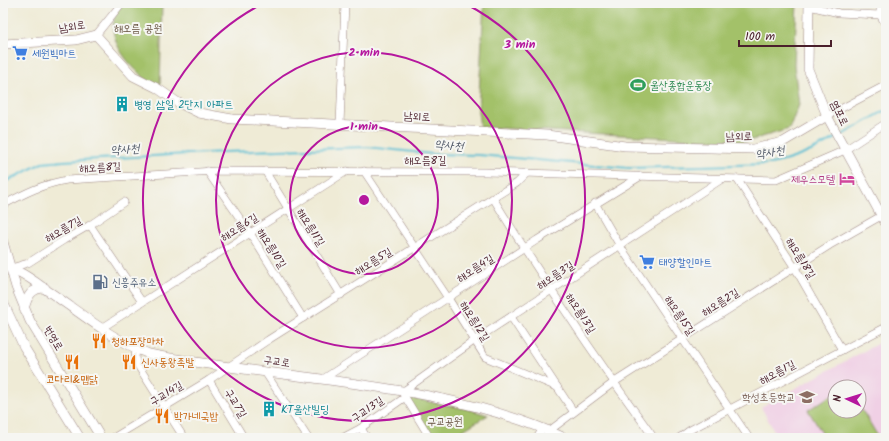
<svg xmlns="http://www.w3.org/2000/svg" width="889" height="441" font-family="Kalam,'Poor Story',sans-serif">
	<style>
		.built { fill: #f0d0e5; fill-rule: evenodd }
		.green { fill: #a3c169; stroke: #76704a }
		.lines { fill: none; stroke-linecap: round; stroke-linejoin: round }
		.stream { stroke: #57bfd4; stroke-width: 2 }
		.street-casing { stroke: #9c8580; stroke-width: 8 }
		.secondary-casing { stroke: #9c8580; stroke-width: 10 }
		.street { stroke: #fff; stroke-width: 7 }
		.secondary { stroke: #fff; stroke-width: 9 }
		.ring { fill: none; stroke: #b5179e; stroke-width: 2 }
		.labels { text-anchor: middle; stroke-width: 4; stroke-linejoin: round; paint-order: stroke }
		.street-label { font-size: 11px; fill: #4a1f2b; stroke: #f6f6f2 }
		.park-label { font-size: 11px; fill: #65503e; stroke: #f6f6f2 }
		.shop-label { font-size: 11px; fill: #366cbe; stroke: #f6f6f2; text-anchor: start }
		.leisure-label { font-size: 11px; fill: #27864d; stroke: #f6f6f2; text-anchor: start }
		.culture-label { font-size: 11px; fill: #0d838f; stroke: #f6f6f2; text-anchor: start }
		.hotel-label { font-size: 11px; fill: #b23c85; stroke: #f6f6f2; text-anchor: end }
		.service-label { font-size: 11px; fill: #4e5e75; stroke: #f6f6f2; text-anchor: start }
		.food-label { font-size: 11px; fill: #c56008; stroke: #f6f6f2; text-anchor: start }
		.education-label { font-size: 11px; fill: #785e54; stroke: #f6f6f2; text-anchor: end }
		.water-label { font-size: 12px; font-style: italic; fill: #4f5766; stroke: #f6f6f2 }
		.centre { fill: #b5179e; stroke: #f6f6f2; stroke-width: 2 }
		.ring-label { font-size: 12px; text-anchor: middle; font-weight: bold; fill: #b5179e; stroke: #f6f6f2; stroke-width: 4; stroke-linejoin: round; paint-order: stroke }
	</style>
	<rect width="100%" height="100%" fill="#f6f6f2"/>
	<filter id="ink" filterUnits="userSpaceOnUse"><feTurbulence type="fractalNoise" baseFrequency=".025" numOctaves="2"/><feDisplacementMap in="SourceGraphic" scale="8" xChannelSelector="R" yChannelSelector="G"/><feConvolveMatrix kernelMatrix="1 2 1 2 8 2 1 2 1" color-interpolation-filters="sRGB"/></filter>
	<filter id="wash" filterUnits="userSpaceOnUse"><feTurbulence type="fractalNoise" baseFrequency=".012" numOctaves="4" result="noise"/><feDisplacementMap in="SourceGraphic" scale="16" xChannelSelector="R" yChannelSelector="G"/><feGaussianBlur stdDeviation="0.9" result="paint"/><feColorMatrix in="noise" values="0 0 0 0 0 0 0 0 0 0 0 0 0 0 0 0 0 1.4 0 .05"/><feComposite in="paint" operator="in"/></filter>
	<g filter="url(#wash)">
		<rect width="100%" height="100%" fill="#efebd6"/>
		<path class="built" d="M886 339V438H778L761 407ZM835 387H859V411H835Z"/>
		<g class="green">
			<path d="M122 3H162L160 90C133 71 96 36 122 3Z"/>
			<polygon points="484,3 797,3 794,65 799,105 789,129 745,142 480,127 478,112"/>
			<polygon points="835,393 835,411 859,411 859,405 879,438 825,438 808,410"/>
			<polygon points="406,397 467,409 488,415 450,438 434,438"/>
		</g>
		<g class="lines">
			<g class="stream">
				<polyline points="842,135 886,110"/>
				<path d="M3 183 42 163 63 161 224 152 367 147 432 154 479 155 629 168 770 164C795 160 814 150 836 138"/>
			</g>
		</g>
	</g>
	<g filter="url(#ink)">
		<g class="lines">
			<defs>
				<g id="street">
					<polyline points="809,6 839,13 880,15 886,25"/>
					<polyline points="880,15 880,3"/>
					<polyline points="96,35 122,3"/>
					<polyline points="827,116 886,85"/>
					<polyline points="340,124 345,3"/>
					<polyline points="207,171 250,233 303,318"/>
					<polyline points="265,171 341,295"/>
					<polyline points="364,171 448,298 485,357 557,387"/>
					<polyline points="737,179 795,268 842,350"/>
					<path d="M493 198C543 280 597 360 654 438"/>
					<polyline points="595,203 620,246 749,438"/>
					<path d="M3 205C25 193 43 184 67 180L215 171 486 172 776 180 845 150 886 123"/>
					<polyline points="90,225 142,302"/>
					<polyline points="11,268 28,263 64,240 90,225 124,202"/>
					<polyline points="511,317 573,411"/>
					<polyline points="102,328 347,171"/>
					<polyline points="136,349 135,358 137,364 184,438"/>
					<polyline points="265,372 308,438"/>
					<polyline points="323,379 537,240 641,176"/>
					<polyline points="209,380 244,438"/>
					<polyline points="361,428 367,438"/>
					<polyline points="549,431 613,383 830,245 881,216"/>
					<polyline points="113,438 209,380 268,340 517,183 527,173"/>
					<polyline points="342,438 361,428 404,398"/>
					<polyline points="430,438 402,392 478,338 722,179"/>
					<polyline points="537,438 543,428"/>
					<polyline points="679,438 690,430 886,327"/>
				</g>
				<g id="secondary">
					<polyline points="809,3 808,69 827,116 886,224"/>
					<polyline points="3,44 76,40 96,35 133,76 157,88 177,102 199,113 232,119 547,135 625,146 753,149 783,142 827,116"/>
					<polyline points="3,242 16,287 30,321 101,438"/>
					<path d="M3 266C21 270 36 283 51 293 82 314 113 340 149 354 284 381 439 380 565 438"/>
					<polyline points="3,302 24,347 80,438"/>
					<path d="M24 309C27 297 31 288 45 288"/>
				</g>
			</defs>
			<use href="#street" class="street-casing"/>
			<use href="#secondary" class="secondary-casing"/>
			<use href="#street" class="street"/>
			<use href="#secondary" class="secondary"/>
		</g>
	</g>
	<g class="ring">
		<circle cx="364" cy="200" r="74"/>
		<circle cx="364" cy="200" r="148"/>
		<path d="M464 3A221 221 0 1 1 264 3"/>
	</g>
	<defs>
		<symbol id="supermarket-bare" viewBox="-9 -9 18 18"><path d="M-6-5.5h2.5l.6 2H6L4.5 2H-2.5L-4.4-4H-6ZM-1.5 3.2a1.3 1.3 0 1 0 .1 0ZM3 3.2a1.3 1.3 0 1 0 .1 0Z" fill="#3f7fe0" stroke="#f6f6f2" stroke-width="2.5" paint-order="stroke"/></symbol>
		<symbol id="stadium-bare" viewBox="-9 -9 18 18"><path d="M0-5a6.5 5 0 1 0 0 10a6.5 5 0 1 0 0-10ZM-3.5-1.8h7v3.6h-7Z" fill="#2e9e5b" stroke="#f6f6f2" stroke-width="2.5" paint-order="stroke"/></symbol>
		<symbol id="building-bare" viewBox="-9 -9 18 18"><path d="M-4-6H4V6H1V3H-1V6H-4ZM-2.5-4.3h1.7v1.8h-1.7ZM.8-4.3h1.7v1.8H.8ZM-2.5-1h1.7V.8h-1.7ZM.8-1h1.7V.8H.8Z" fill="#0f9aa8" stroke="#f6f6f2" stroke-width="2.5" paint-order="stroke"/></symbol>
		<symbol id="hotel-bare" viewBox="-9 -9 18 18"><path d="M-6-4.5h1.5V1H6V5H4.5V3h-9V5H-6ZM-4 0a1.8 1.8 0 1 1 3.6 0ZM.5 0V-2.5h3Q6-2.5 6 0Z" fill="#d1479c" stroke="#f6f6f2" stroke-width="2.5" paint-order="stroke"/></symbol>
		<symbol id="fuel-bare" viewBox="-9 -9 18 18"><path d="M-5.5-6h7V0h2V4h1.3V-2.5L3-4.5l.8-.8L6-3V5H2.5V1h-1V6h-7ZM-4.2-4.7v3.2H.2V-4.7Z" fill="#5c6f8a" stroke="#f6f6f2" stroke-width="2.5" paint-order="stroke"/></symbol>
		<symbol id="restaurant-bare" viewBox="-9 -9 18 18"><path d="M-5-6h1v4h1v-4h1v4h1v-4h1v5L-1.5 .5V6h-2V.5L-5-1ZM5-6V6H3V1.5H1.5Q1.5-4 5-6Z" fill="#e8710a" stroke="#f6f6f2" stroke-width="2.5" paint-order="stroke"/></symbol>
		<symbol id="school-bare" viewBox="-9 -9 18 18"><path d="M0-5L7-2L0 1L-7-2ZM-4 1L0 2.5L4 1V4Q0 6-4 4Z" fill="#8d6e63" stroke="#f6f6f2" stroke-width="2.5" paint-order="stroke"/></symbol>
	</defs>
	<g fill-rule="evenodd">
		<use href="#supermarket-bare" x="9" y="42" width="22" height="22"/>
		<use href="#stadium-bare" x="627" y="74" width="22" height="22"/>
		<use href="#building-bare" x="111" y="93" width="22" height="22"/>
		<use href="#hotel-bare" x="836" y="168" width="22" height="22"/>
		<use href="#supermarket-bare" x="636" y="251" width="22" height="22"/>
		<use href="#fuel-bare" x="89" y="271" width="22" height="22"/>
		<use href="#restaurant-bare" x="88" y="330" width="22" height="22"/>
		<use href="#restaurant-bare" x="61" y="351" width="22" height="22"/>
		<use href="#restaurant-bare" x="118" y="351" width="22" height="22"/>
		<use href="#school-bare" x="796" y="386" width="22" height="22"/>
		<use href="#building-bare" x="258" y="398" width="22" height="22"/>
		<use href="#restaurant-bare" x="151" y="405" width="22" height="22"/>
	</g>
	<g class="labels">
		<g class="street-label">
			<text transform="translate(72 26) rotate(-9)" y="4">남외로</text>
			<text transform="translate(840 113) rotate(64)" y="4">염포로</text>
			<text transform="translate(417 116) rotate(3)" y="4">남외로</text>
			<text transform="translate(739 136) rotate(-1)" y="4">남외로</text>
			<text x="425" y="164">해오름8길</text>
			<text transform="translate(100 167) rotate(-3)" y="4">해오름8길</text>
			<text transform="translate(239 227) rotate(-32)" y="4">해오름6길</text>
			<text transform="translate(311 227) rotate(58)" y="4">해오름11길</text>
			<text transform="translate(63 229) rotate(-30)" y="4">해오름7길</text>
			<text transform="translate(272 248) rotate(58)" y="4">해오름10길</text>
			<text transform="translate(801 258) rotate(58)" y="4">해오름18길</text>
			<text transform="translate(373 261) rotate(-32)" y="4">해오름5길</text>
			<text transform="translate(475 268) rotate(-33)" y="4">해오름4길</text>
			<text transform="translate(555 275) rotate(-33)" y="4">해오름3길</text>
			<text transform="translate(720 302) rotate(-32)" y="4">해오름2길</text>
			<text transform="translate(581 313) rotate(57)" y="4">해오름13길</text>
			<text transform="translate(680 315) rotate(56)" y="4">해오름15길</text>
			<text transform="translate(475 321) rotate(58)" y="4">해오름12길</text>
			<text transform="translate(54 338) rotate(59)" y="4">번영로</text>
			<text transform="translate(277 361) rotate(8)" y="4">구교로</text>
			<text transform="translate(777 372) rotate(-28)" y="4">해오름1길</text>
			<text transform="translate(166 393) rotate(-31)" y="4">구교14길</text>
			<text transform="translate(236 403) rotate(59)" y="4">구교7길</text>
			<text transform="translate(367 409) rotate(-34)" y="4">구교13길</text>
		</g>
		<g class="park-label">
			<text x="138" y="32">해오름 공원</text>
			<text x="445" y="425">구교공원</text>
		</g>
		<g class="shop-label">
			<text x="32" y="57">세원빅마트</text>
			<text x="659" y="266">태양할인마트</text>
		</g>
		<g class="leisure-label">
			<text x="650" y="89">울산종합운동장</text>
		</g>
		<g class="culture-label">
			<text x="134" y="108">병영 삼일 2단지 아파트</text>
			<text x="281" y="413">KT울산빌딩</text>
		</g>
		<g class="hotel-label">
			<text x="835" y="183">제우스모텔</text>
		</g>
		<g class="service-label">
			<text x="112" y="286">신흥주유소</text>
		</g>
		<g class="food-label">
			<text x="111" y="345">청하포장마차</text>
			<text x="141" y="366">신사동왕족발</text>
			<text x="72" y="383" text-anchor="middle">코다리&amp;맵닭</text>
			<text x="174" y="420">박가네국밥</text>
		</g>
		<g class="education-label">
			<text x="795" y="401">학성초등학교</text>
		</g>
		<g class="water-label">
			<text transform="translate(449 145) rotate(5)" y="4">약사천</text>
			<text transform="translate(125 149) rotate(-3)" y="4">약사천</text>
			<text transform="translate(770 152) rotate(-9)" y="4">약사천</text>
		</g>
	</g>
	<circle cx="364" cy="200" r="6" class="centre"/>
	<g class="ring-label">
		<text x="520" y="48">3 min</text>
		<text x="364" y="56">2 min</text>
		<text x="364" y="130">1 min</text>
	</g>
	<rect width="889" height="441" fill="none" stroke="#f6f6f2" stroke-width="16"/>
	<g transform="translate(847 399) rotate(274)"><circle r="19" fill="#f6f6f2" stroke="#b1a0a2"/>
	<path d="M0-3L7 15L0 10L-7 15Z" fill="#b5179e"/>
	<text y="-6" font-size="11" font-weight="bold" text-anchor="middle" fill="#4a1f2b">N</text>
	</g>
	<path d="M739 40v6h92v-6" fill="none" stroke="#4a1f2b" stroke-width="2"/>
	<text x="745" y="40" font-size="12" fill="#4a1f2b" stroke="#f6f6f2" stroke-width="3" paint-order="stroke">100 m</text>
</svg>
